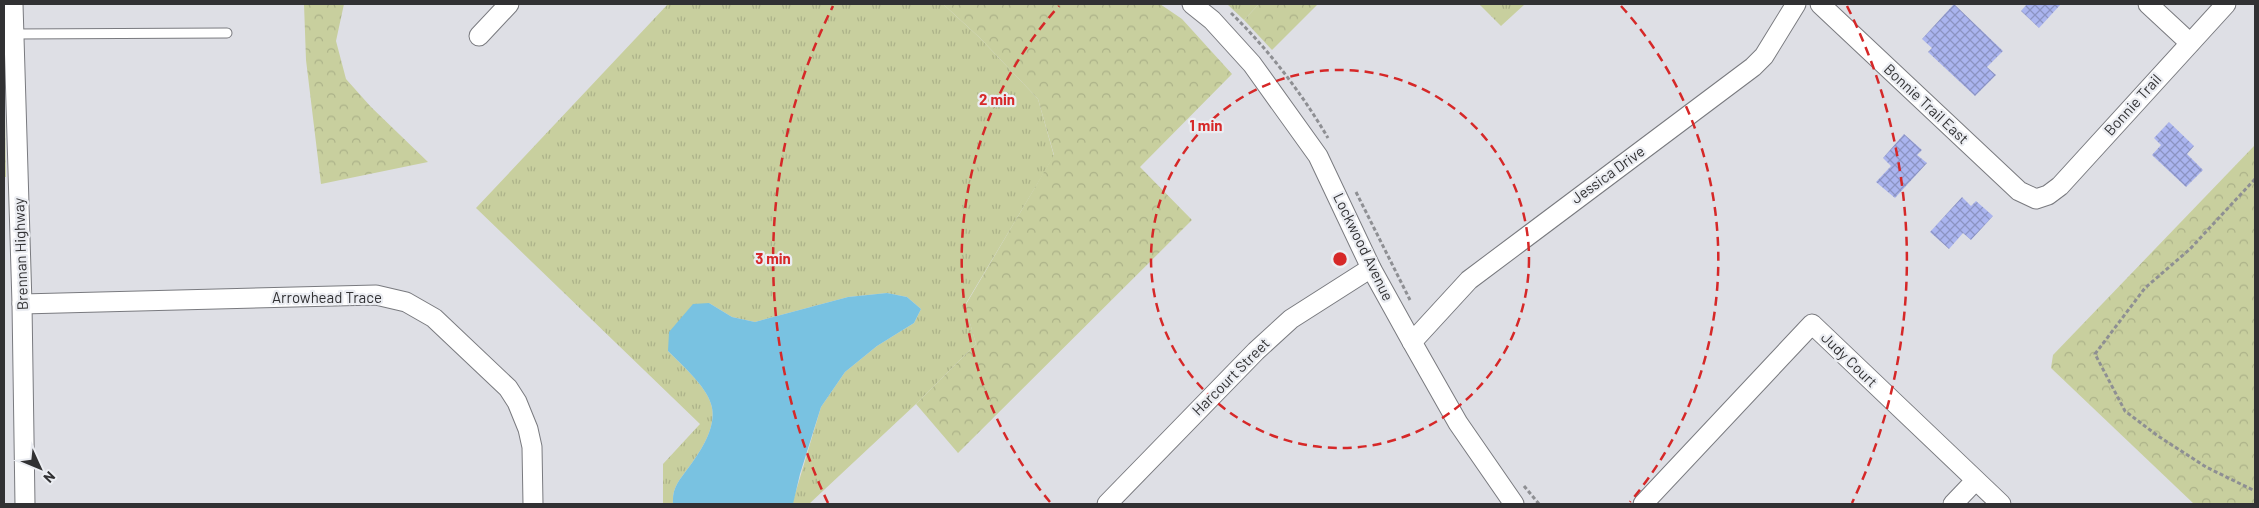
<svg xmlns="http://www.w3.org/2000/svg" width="2259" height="508" font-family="Barlow,sans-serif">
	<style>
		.grass { fill: url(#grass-tufts) }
		.forest { fill: url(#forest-crowns) }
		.water { fill: #79c2e1 }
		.building { fill: url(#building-cross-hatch) }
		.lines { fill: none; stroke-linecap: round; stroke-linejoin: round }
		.service-casing { stroke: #797a7f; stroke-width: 11 }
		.minor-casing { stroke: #797a7f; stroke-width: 21 }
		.path { stroke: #8e8f93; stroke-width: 3; stroke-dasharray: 4 2.5; stroke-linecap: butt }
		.service { stroke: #fff; stroke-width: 9 }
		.minor { stroke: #fff; stroke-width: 19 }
		.ring { fill: none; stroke: #d62828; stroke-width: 2.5; stroke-dasharray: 9 6 }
		.labels { text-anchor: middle; stroke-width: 4.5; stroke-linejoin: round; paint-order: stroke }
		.street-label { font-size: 15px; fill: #313133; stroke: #ebedf2 }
		.centre { fill: #d62828; stroke: #ebedf2; stroke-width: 2.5 }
		.ring-label { font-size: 15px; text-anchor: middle; font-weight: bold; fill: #d62828; stroke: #ebedf2; stroke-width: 4.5; stroke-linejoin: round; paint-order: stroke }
	</style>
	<defs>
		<pattern id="grass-tufts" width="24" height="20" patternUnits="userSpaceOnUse" patternTransform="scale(1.25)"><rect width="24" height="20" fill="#c8cf9e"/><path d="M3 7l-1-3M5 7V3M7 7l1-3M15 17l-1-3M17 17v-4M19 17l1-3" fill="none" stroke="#acb289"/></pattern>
		<pattern id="forest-crowns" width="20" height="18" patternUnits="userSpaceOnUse" patternTransform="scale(1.25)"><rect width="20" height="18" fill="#c8cf9e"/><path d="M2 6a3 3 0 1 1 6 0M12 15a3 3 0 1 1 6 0" fill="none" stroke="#acb289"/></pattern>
		<pattern id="building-cross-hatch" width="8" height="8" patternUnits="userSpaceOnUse" patternTransform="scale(1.25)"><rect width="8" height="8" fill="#aab4ef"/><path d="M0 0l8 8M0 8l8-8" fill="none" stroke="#8b93c2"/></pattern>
	</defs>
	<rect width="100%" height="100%" fill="#dedfe5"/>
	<g class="grass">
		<path d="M668 4H943L980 38 1038 99 1054 156 965 305 976 344 916 404 809 504H793V501L821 407 845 372 877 346 914 323 921 309 907 297 887 293 848 297 755 322 732 317 709 303 668 351C681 364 706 386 711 404 718 425 701 451 689 467 679 481 672 487 673 504H663V464L700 424 476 208Z"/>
		<polygon points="1227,4 1259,4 1244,20"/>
		<polygon points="1479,4 1525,4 1501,26"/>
	</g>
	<g class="forest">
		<polygon points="304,4 344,4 336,41 346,79 371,107 428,162 321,184 306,60"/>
		<polygon points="943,4 1160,4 1182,19 1232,74 1140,167 1192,220 958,453 916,404 976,344 965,306 1054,155 1038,99 980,38"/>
		<polygon points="1259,4 1318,4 1272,50 1244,20"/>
		<polygon points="4,46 6,177 4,177"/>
		<polygon points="2255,145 2255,504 2194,504 2051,368 2053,355"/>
	</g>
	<path class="water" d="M887 293 907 297 921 309 914 323 877 346 845 372 821 407 800 474 793 504H673C672 487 679 481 689 467 701 451 718 425 711 404 706 386 681 364 668 351L669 332 693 304 709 303 732 317 755 322 848 297Z"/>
	<g class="building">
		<polygon points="1954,4 2003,51 1987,67 1996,75 1975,96 1928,52 1932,48 1922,39"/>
		<polygon points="2027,4 2061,4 2039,28 2021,11"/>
		<polygon points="2169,122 2194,146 2187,154 2203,170 2186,187 2152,155 2161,145 2154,138"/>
		<polygon points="1904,134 1922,150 1917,155 1927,163 1895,198 1876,182 1891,166 1883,158"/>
		<polygon points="1962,197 1971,206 1976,201 1993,216 1971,240 1963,233 1949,249 1930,232"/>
	</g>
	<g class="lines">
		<defs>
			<polyline id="service" points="14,34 227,33"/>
			<g id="minor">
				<polyline points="13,4 22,304 25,504"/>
				<polyline points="1192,4 1212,20 1252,64 1318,156 1371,268 1412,342 1458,423 1514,504"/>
				<polyline points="1820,4 2019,191 2036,199 2048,195 2060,186 2226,4"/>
				<polyline points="2148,4 2190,43"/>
				<polyline points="479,36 509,4"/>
				<polyline points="22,304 376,295 406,302 434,318 508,388 517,402 528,429 532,447 533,504"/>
				<polyline points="1412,342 1469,280 1753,67 1764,56 1796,4"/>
				<polyline points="1107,504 1256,351 1291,319 1371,268"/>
				<polyline points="1643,504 1812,324 2001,504"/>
				<polyline points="1953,504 1975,481"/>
			</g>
		</defs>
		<use href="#service" class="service-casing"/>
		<use href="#minor" class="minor-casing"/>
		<g class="path">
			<path d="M1231 13C1268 49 1301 92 1328 138"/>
			<polyline points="2255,179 2190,249 2145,288 2095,354 2125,411 2158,436 2206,467 2255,491"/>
			<polyline points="1356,192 1410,300"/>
			<polyline points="1524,486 1539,504"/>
		</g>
		<use href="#service" class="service"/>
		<use href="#minor" class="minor"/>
	</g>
	<g class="ring">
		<circle cx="1340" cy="259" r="189"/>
		<path d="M1050 502A378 378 0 0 1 1059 6M1621 6A378 378 0 0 1 1630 502"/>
		<path d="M828 503A567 567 0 0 1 833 6M1847 6A567 567 0 0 1 1852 503"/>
	</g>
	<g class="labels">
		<g class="street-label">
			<text transform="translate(1926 104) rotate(43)" y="5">Bonnie Trail East</text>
			<text transform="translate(2133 105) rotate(-48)" y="5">Bonnie Trail</text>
			<text transform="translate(1608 175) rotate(-36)" y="5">Jessica Drive</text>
			<text transform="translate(1363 247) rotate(64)" y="5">Lockwood Avenue</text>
			<text transform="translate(21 254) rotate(-92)" y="5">Brennan Highway</text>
			<text x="327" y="303">Arrowhead Trace</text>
			<text transform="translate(1849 360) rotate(44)" y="5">Judy Court</text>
			<text transform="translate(1231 377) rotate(-45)" y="5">Harcourt Street</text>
		</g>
	</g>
	<circle cx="1340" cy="259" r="8" class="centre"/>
	<g class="ring-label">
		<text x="997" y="105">2 min</text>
		<text x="1206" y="131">1 min</text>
		<text x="773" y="264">3 min</text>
	</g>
	<rect width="2259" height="508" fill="none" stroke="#313133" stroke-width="10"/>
	<g transform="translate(40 468) rotate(134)" stroke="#ebedf2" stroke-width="4" paint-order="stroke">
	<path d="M0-4L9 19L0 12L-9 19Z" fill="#313133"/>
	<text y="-8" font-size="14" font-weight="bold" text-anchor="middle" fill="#313133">N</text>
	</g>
</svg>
